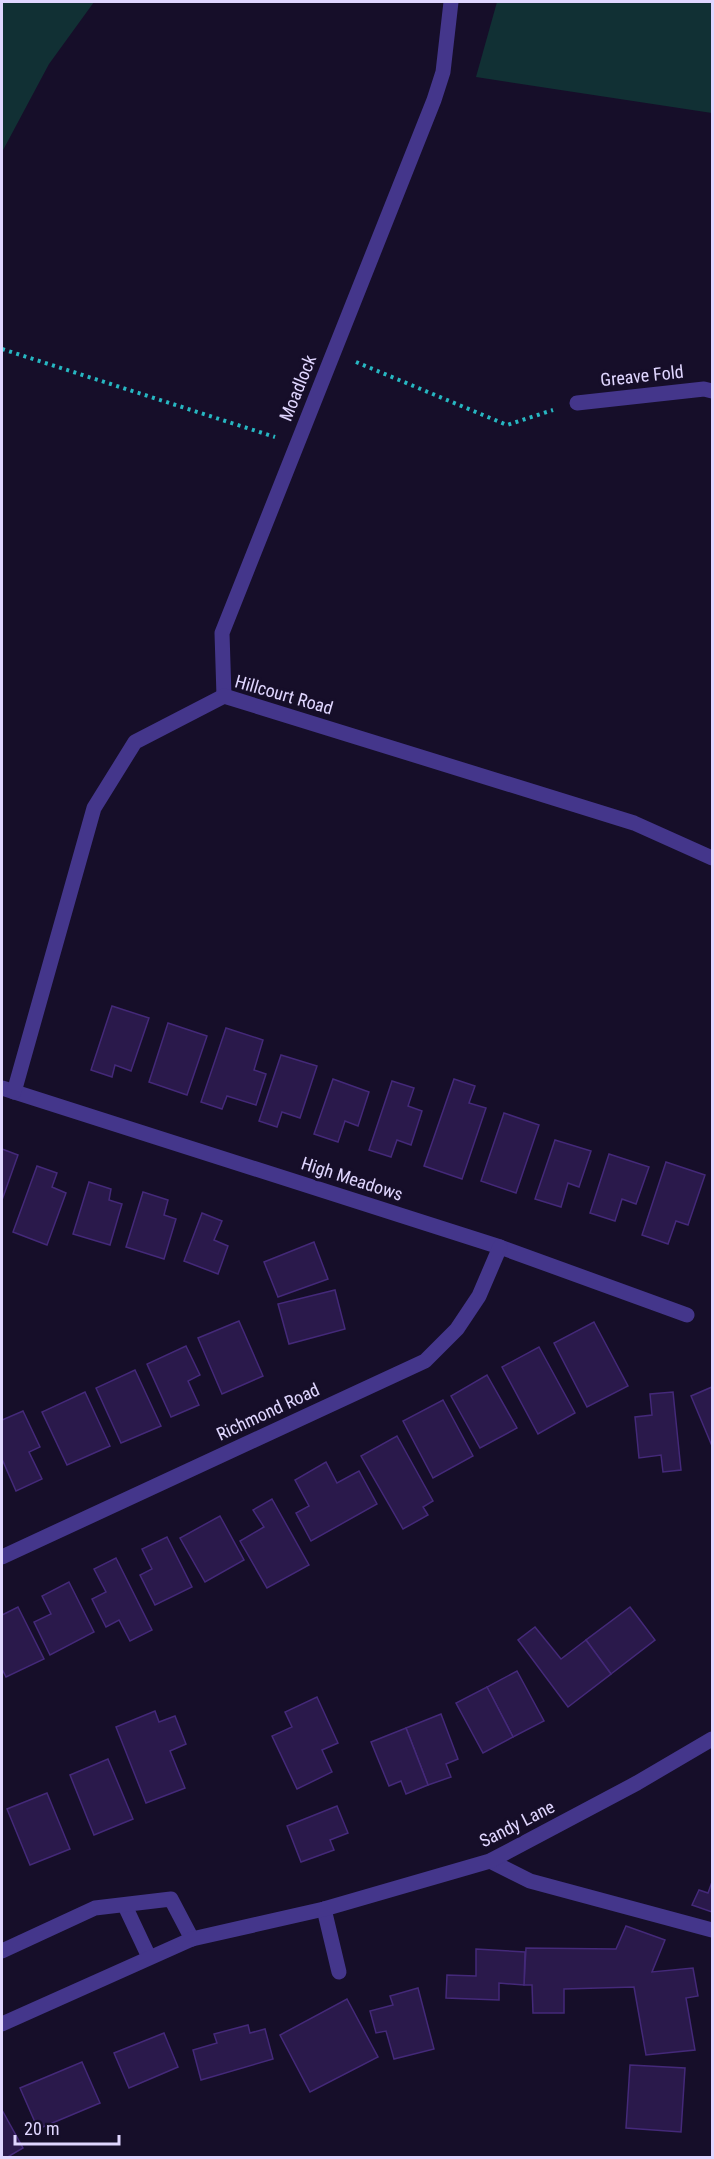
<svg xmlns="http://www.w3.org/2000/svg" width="714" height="2159" font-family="'Roboto Condensed',sans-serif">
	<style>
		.green { fill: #113034 }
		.building { fill: #2a194b; stroke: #442979; stroke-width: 1.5 }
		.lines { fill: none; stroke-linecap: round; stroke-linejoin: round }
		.path { stroke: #27b7c2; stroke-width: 4; stroke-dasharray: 3 4.5; stroke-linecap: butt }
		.minor { stroke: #44368b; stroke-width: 15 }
		.labels { text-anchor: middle; stroke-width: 6; stroke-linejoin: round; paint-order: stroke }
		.street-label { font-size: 18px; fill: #e0d6ff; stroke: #160e29 }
	</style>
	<rect width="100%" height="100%" fill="#160e29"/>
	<g class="green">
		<polygon points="2,2 94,2 49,64 2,152"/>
		<polygon points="497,2 712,2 712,113 476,77"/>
	</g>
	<g class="building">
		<polygon points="112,1006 149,1018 131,1071 115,1065 112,1077 91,1070"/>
		<polygon points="168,1023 207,1036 187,1095 149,1082"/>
		<polygon points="226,1028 263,1040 254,1070 266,1074 256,1105 227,1096 222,1109 201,1102"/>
		<polygon points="281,1055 317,1066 300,1118 282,1112 277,1127 259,1121"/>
		<polygon points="333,1079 369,1092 358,1126 345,1121 338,1142 314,1134"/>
		<polygon points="454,1079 475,1086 469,1103 486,1108 462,1179 424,1166"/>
		<polygon points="392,1081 414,1088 408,1106 422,1111 411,1145 397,1140 391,1157 369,1150"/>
		<polygon points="504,1113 539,1125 516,1193 481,1181"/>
		<polygon points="555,1140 591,1151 579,1187 568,1183 561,1207 535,1199"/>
		<polygon points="2,1149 18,1155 2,1200"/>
		<polygon points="609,1154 649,1167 636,1204 622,1199 615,1221 590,1213"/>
		<polygon points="666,1162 705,1175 688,1225 676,1221 668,1244 642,1235"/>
		<polygon points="37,1166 57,1173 52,1187 66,1193 47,1245 13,1232"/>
		<polygon points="89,1182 111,1189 109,1200 122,1204 110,1245 73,1234"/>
		<polygon points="143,1192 168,1200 164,1215 176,1219 164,1259 126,1247"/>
		<polygon points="202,1213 222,1221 214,1240 228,1246 218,1274 184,1261"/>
		<polygon points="314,1242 328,1279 278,1297 264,1262"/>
		<polygon points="335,1290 345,1329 289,1344 278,1304"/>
		<polygon points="239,1321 263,1376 222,1394 198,1338"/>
		<polygon points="594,1322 628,1386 587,1407 554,1343"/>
		<polygon points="186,1346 200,1375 188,1381 199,1405 171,1417 147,1364"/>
		<polygon points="539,1347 575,1413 538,1434 502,1367"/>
		<polygon points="135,1370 161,1426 121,1443 96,1388"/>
		<polygon points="487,1375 517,1428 480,1448 451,1396"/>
		<polygon points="712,1387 712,1446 691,1396"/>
		<polygon points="85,1392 110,1446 67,1465 42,1412"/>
		<polygon points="673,1392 681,1470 663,1472 661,1455 639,1458 635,1417 652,1415 650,1394"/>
		<polygon points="443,1400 473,1456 433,1478 403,1421"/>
		<polygon points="23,1411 40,1447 29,1452 42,1479 16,1491 2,1459 2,1420"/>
		<polygon points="397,1436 433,1501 423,1507 428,1515 403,1529 361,1456"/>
		<polygon points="326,1462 337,1483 359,1471 377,1504 311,1541 296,1513 309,1506 295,1480"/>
		<polygon points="272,1499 309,1565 267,1588 240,1541 264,1527 253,1510"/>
		<polygon points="220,1516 244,1560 205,1582 180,1538"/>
		<polygon points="167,1537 192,1587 155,1605 140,1575 152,1569 142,1549"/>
		<polygon points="116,1558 152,1630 130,1641 119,1620 106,1627 92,1599 106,1592 94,1569"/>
		<polygon points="69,1582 94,1632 50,1655 34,1622 51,1614 42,1596"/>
		<polygon points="18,1607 44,1659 6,1677 2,1669 2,1615"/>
		<polygon points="630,1607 655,1640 611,1674 586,1640"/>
		<polygon points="535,1627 561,1659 586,1640 611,1674 568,1707 518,1640"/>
		<polygon points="517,1671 544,1721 513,1737 487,1687"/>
		<polygon points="487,1687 513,1737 483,1753 456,1703"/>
		<polygon points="317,1697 338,1743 322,1750 332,1772 297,1789 272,1736 292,1727 285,1712"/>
		<polygon points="155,1711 159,1722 175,1716 186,1744 170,1751 185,1788 146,1803 116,1727"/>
		<polygon points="441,1714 458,1759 446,1764 451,1777 428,1785 406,1728"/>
		<polygon points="406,1728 428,1785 406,1794 401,1781 389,1786 371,1742"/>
		<polygon points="108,1759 133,1819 94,1835 70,1775"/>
		<polygon points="47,1793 70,1849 30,1865 7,1809"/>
		<polygon points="337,1806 348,1833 330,1840 334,1850 301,1862 287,1826"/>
		<polygon points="712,1882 712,1912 692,1905 699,1890 708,1893"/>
		<polygon points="626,1926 665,1940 652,1972 693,1968 698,1996 686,1998 695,2050 646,2055 634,1987 564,1989 564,2013 533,2013 532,1985 524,1985 526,1948 616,1949"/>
		<polygon points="476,1949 525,1952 524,1985 499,1983 499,2000 446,1998 447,1975 476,1976"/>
		<polygon points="418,1988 434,2049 394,2059 386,2031 376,2033 370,2011 393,2005 390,1996"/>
		<polygon points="347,1999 378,2057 310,2092 280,2035"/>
		<polygon points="248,2025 250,2033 265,2029 273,2059 201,2080 193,2050 217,2043 214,2034"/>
		<polygon points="164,2033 178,2067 129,2088 114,2053"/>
		<polygon points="82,2062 100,2103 38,2129 20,2088"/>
		<polygon points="630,2065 685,2068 681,2132 626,2128"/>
		<polygon points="2,2110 23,2148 6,2158 2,2158"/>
	</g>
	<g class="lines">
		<g class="path">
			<polyline points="2,349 275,437"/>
			<polyline points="356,362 507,425 553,410"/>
		</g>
		<g class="minor">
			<polyline points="577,403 704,389 712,391"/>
			<polyline points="224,696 222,633 434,100 443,72 451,2"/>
			<polyline points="2,1088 500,1247 687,1315"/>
			<polyline points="14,1092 94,808 135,742 224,696 634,823 712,858"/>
			<polyline points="2,1557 425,1361 457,1329 479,1296 500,1247"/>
			<polyline points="490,1861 530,1881 712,1930"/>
			<polyline points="125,1906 149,1957"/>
			<polyline points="324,1909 339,1972"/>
			<polyline points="2,1951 95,1908 171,1899 192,1939"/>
			<polyline points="2,2024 192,1939 324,1909 490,1861 637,1783 712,1739"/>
		</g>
	</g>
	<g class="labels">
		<g class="street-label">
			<text transform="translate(642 376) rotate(-6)" y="6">Greave Fold</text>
			<text transform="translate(298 388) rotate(-68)" y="6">Moadlock</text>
			<text transform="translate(284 695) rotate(16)" y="6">Hillcourt Road</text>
			<text transform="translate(352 1179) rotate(18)" y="6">High Meadows</text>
			<text transform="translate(268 1412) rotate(-25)" y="6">Richmond Road</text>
			<text transform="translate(517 1824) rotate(-27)" y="6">Sandy Lane</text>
		</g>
	</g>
	<rect width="714" height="2159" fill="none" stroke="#e0d6ff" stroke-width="6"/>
	<path d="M15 2135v9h104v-9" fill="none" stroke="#e0d6ff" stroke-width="3"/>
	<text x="24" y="2135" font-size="18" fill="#e0d6ff" stroke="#160e29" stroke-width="4.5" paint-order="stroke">20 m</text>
</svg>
